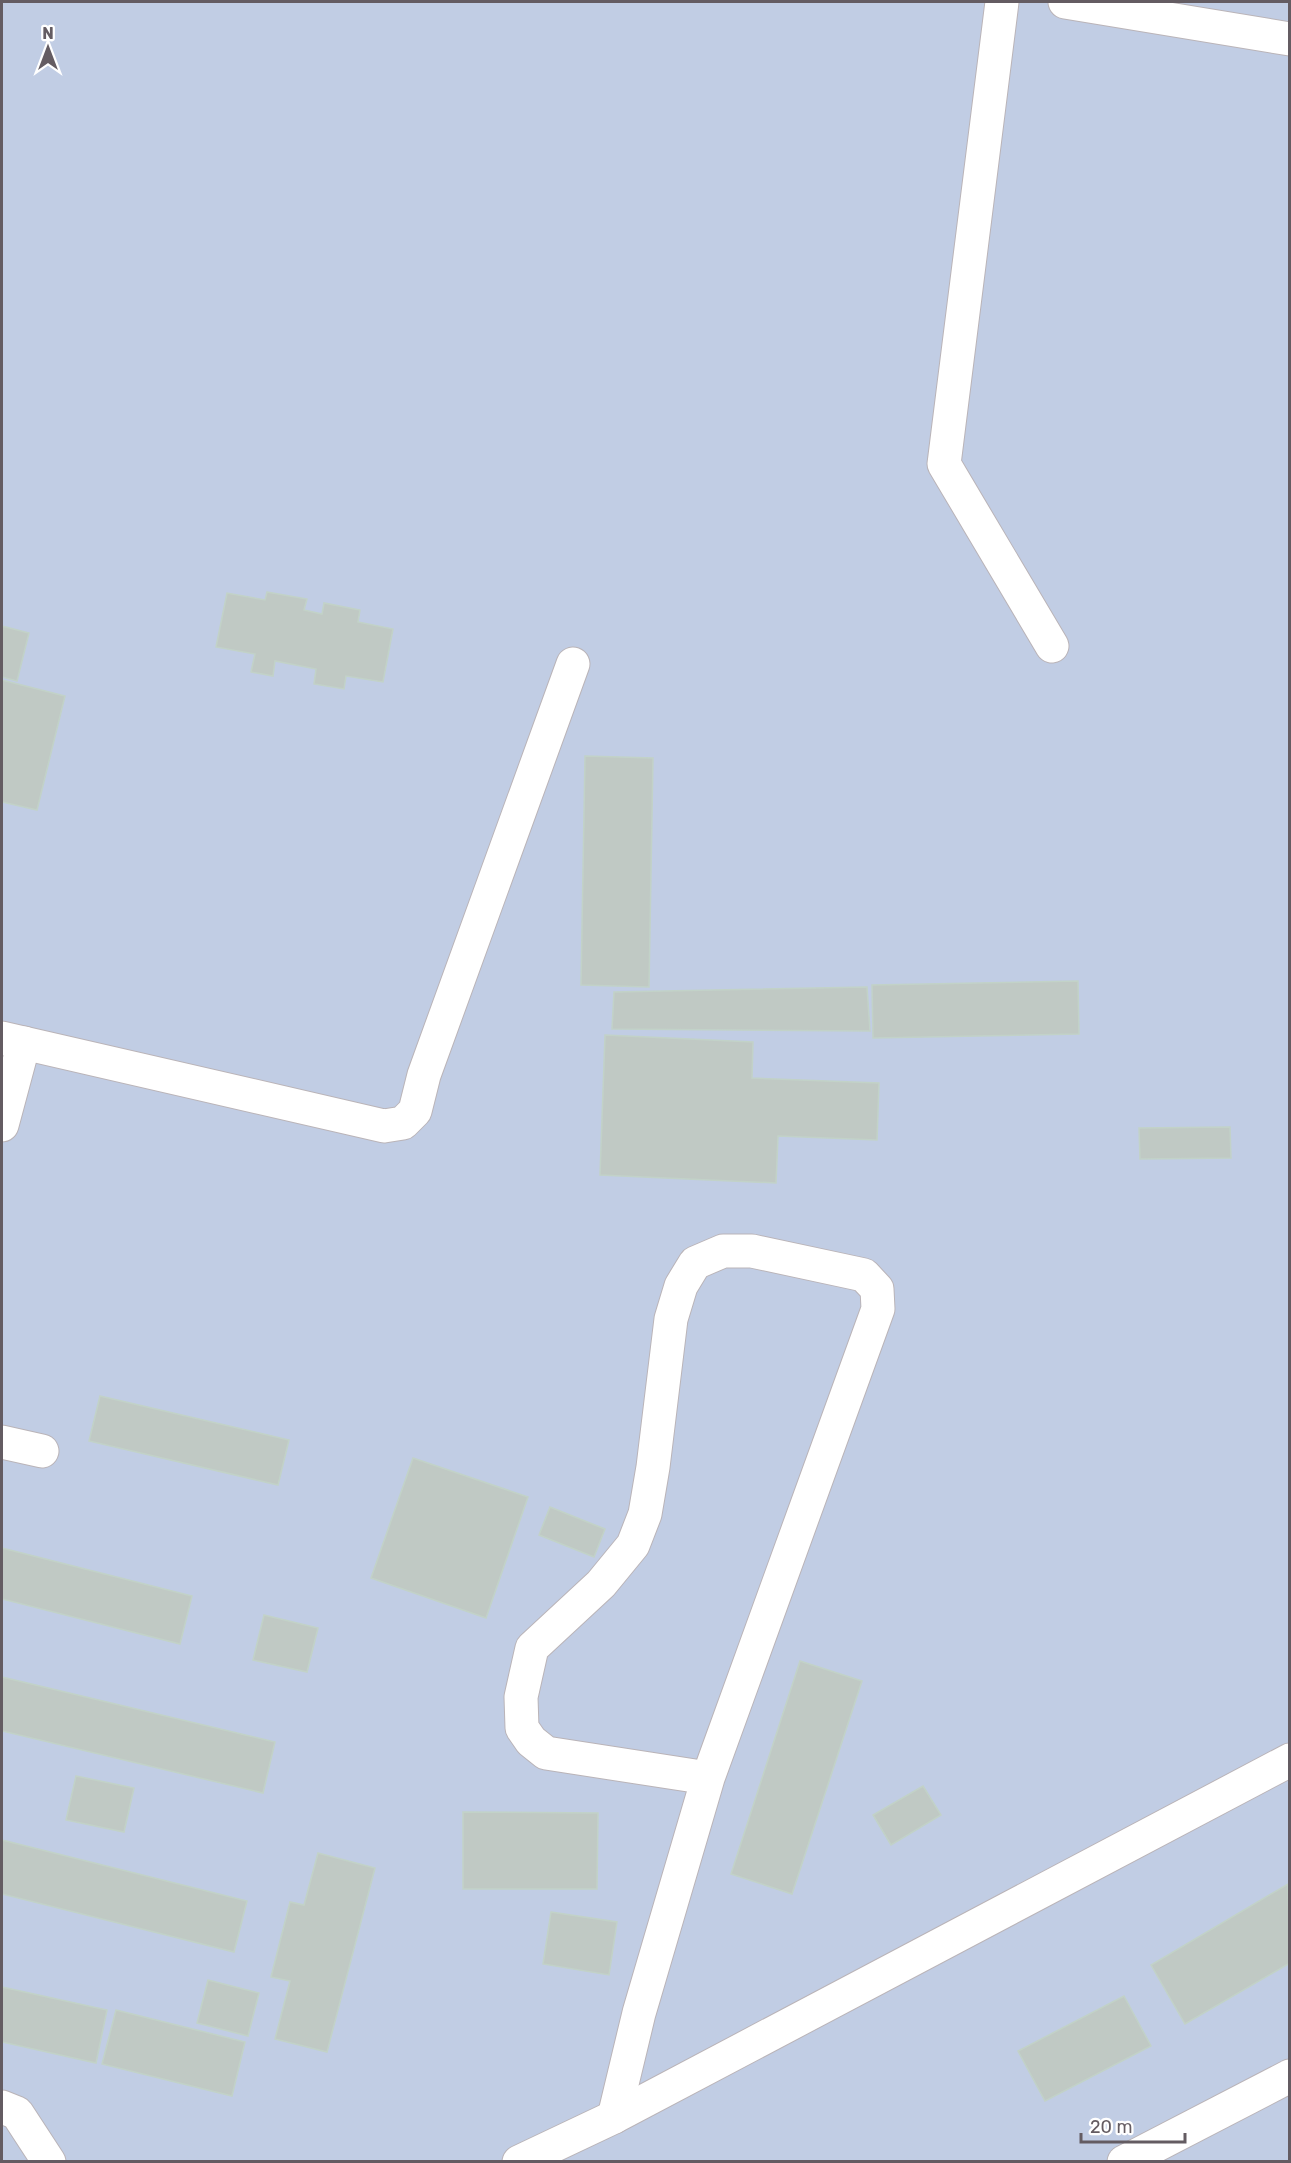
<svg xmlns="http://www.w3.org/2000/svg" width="1291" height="2163" font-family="Rubik,sans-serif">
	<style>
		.green { fill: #c1cde4 }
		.building { fill: #c0c9c4; stroke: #c2d2c8; stroke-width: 1.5 }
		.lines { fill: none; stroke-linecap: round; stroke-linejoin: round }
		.minor-casing { stroke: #bab4b8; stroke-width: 35 }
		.minor { stroke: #fff; stroke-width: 33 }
	</style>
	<rect width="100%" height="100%" fill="#e4eee8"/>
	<polygon class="green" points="2,2 1289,2 1289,2161 2,2162"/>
	<g class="building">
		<polygon points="267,592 307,599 304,610 322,614 324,603 360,610 358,622 393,629 383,682 346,676 344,689 314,684 316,669 275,661 273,676 251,672 255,654 216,647 227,593 265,600"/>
		<polygon points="2,626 29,633 17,681 2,677"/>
		<polygon points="2,680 65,696 37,810 2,802"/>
		<polygon points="585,756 653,758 649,987 581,985"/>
		<polygon points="1078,981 1079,1034 873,1038 872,985"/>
		<polygon points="867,987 870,1031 612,1029 614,992"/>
		<polygon points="605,1035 753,1042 752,1078 879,1083 877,1140 778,1136 776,1183 600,1175"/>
		<polygon points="1230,1127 1231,1158 1140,1159 1139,1128"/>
		<polygon points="100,1396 289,1440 278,1485 89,1441"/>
		<polygon points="413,1458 528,1497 486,1618 371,1578"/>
		<polygon points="550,1507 605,1529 594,1557 539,1535"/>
		<polygon points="2,1548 192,1596 180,1644 2,1599"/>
		<polygon points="264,1615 318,1628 307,1672 253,1660"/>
		<polygon points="800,1661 862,1681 792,1894 731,1874"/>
		<polygon points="2,1677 275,1742 263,1793 2,1731"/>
		<polygon points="76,1776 134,1788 124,1832 66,1820"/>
		<polygon points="923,1786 941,1815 891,1845 873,1815"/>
		<polygon points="463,1812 598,1813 597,1889 463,1889"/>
		<polygon points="2,1840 247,1901 234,1952 2,1894"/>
		<polygon points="318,1853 375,1868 327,2052 275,2039 290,1981 271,1977 290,1902 304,1905"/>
		<polygon points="1288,1884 1290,1963 1185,2024 1151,1965"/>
		<polygon points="551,1912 617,1922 609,1975 543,1964"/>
		<polygon points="208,1980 259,1993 248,2036 197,2023"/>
		<polygon points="2,1987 107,2010 96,2063 2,2042"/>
		<polygon points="1124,1996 1151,2046 1045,2101 1018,2051"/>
		<polygon points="116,2010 245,2042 232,2096 102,2064"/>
	</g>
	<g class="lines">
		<defs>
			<g id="minor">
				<polyline points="1002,2 944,464 1052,646"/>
				<polyline points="1065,2 1290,39"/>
				<polyline points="2,1038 384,1126 403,1123 415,1111 424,1075 573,664"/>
				<polyline points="2,1125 24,1043"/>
				<polyline points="2,1442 42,1451"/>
				<polyline points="2,2107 17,2113 49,2162"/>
				<polyline points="614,2117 639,2013 708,1778 878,1309 877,1289 864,1275 752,1251 723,1251 695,1263 681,1286 671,1319 653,1467 645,1514 633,1545 601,1584 532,1648 521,1697 522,1728 531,1741 546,1753 708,1778"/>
				<polyline points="519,2162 614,2117 1290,1760"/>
				<polyline points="1124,2162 1290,2076"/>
			</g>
		</defs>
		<use href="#minor" class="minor-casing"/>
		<use href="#minor" class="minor"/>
	</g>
	<rect width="1291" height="2163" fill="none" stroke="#645c62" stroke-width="6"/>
	<g transform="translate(48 48)" stroke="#ffffff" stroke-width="4.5" paint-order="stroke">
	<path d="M0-4.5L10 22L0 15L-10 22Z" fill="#645c62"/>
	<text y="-9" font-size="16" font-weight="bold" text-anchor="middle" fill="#645c62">N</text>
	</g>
	<path d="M1081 2133v9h104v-9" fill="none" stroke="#645c62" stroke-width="3"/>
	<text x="1090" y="2133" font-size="18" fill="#645c62" stroke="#ffffff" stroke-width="4.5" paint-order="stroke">20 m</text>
</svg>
